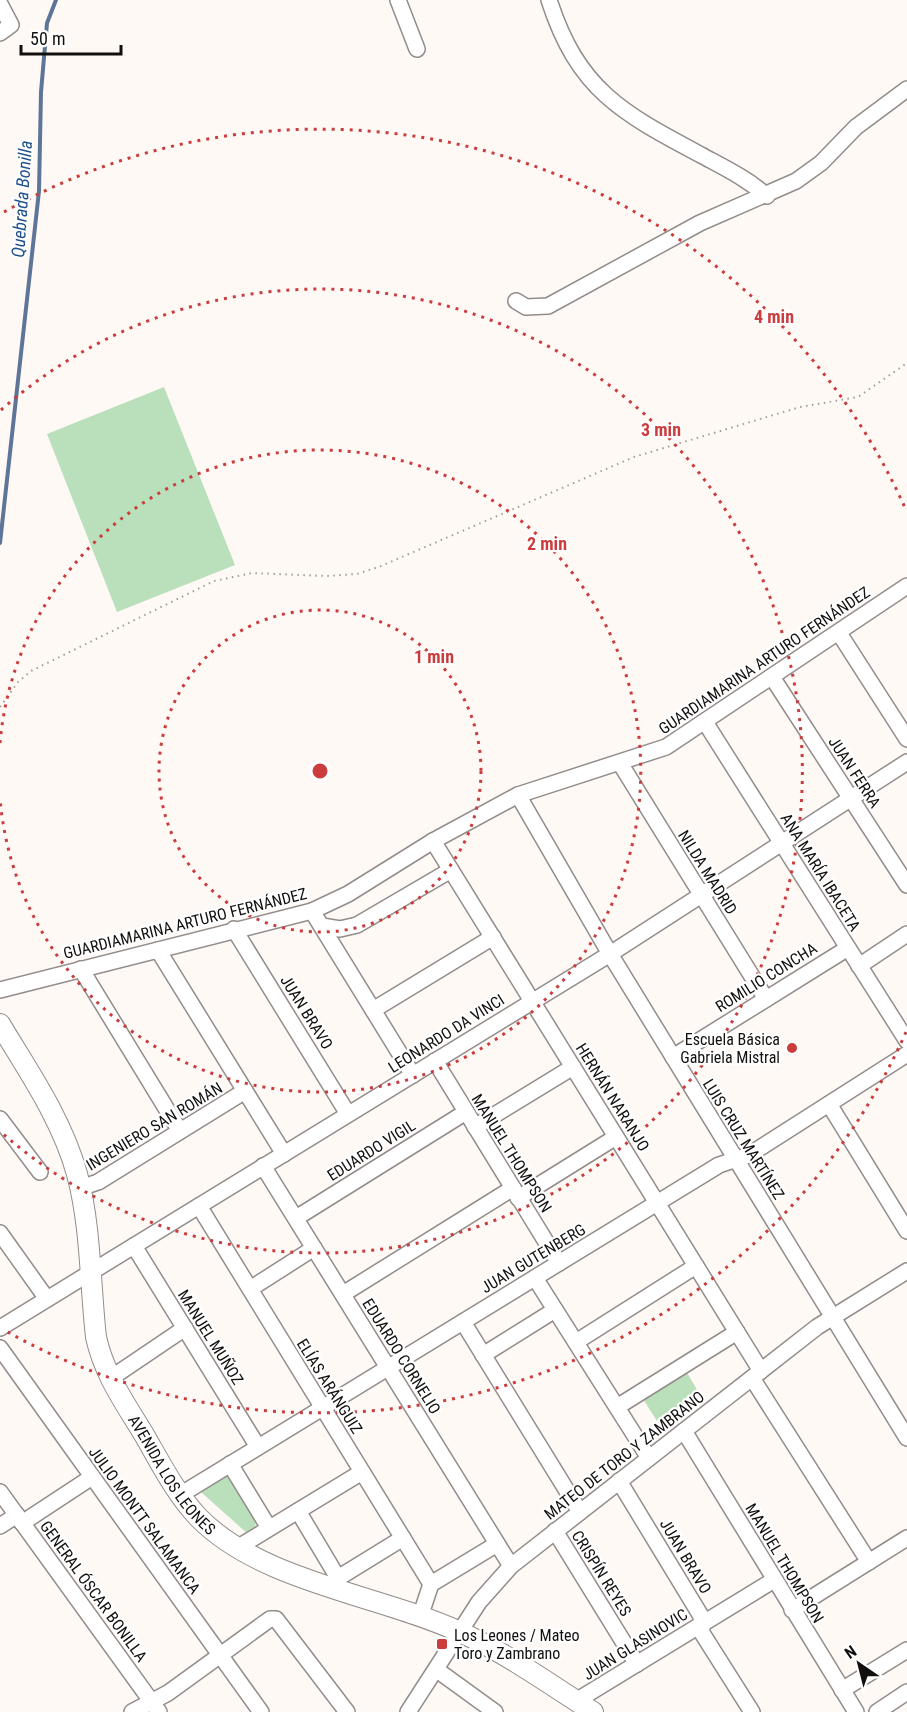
<svg xmlns="http://www.w3.org/2000/svg" width="907" height="1712" font-family="'Roboto Condensed',sans-serif">
	<style>
		.green { fill: #b9dfbb }
		.lines { fill: none; stroke-linecap: round; stroke-linejoin: round }
		.stream { stroke: #5d7698; stroke-width: 4 }
		.minor-casing { stroke: #938c8a; stroke-width: 18 }
		.major-casing { stroke: #938c8a; stroke-width: 22 }
		.path { stroke: #a19d9a; stroke-width: 2; stroke-dasharray: 1.5 4.5; stroke-linecap: butt }
		.minor { stroke: #fff; stroke-width: 15 }
		.major { stroke: #fff; stroke-width: 20 }
		.ring { fill: none; stroke: #cb3c3d; stroke-width: 3; stroke-dasharray: 3 6 }
		.poi-dot { fill: #cb3c3d; stroke: #fff; stroke-width: 2 }
		.labels { text-anchor: middle; stroke-width: 4.5; stroke-linejoin: round; paint-order: stroke }
		.street-label { font-size: 16px; fill: #12100f; stroke: #fff }
		.poi-label { font-size: 16px; fill: #12100f; stroke: #fff; text-anchor: end }
		.water-label { font-size: 18px; font-style: italic; fill: #1f508c; stroke: #fff }
		.centre { fill: #cb3c3d; stroke: #fff; stroke-width: 3 }
		.ring-label { font-size: 18px; text-anchor: middle; font-weight: bold; fill: #cb3c3d; stroke: #fff; stroke-width: 4.5; stroke-linejoin: round; paint-order: stroke }
	</style>
	<rect width="100%" height="100%" fill="#fff9f6"/>
	<g class="green">
		<polygon points="164,387 235,565 117,612 47,434"/>
		<polygon points="686,1371 699,1393 657,1421 643,1399"/>
		<polygon points="229,1470 256,1519 255,1530 248,1534 202,1493 200,1486"/>
	</g>
	<g class="lines">
		<polyline class="stream" points="0,543 39,191 41,92 47,23 56,0"/>
		<defs>
			<g id="minor">
				<polyline points="398,0 417,49"/>
				<path d="M549 0C578 90 622 113 701 155 725 168 746 178 767 196"/>
				<polyline points="0,4 11,25 0,33"/>
				<polyline points="516,301 526,307 548,306 700,223 796,181 821,163 856,127 907,89"/>
				<polyline points="839,633 907,739"/>
				<polyline points="772,677 907,885"/>
				<polyline points="705,722 907,1041"/>
				<polyline points="620,763 766,999"/>
				<polyline points="518,795 610,954 907,1438"/>
				<polyline points="433,841 761,1371"/>
				<polyline points="312,911 413,1075"/>
				<polyline points="322,926 340,929 357,925 451,870"/>
				<polyline points="234,929 348,1114"/>
				<polyline points="158,950 284,1154"/>
				<polyline points="859,966 907,934"/>
				<polyline points="81,969 180,1131"/>
				<polyline points="0,990 312,911 348,894 433,841 518,795 666,747 907,586"/>
				<polyline points="373,1010 493,937"/>
				<polyline points="673,1057 848,948"/>
				<polyline points="435,1061 559,1263"/>
				<polyline points="829,1104 907,1231"/>
				<polyline points="0,1119 40,1172"/>
				<polyline points="475,1127 573,1067"/>
				<polyline points="263,1166 511,1566"/>
				<polyline points="80,1188 98,1182 245,1091"/>
				<polyline points="518,1198 616,1137"/>
				<polyline points="199,1206 431,1584"/>
				<polyline points="296,1218 466,1112"/>
				<polyline points="0,1233 47,1299"/>
				<polyline points="134,1246 258,1447"/>
				<polyline points="535,1278 649,1458"/>
				<polyline points="250,1289 314,1248"/>
				<polyline points="343,1294 513,1188"/>
				<polyline points="463,1322 580,1512"/>
				<polyline points="0,1328 610,954 907,762"/>
				<polyline points="576,1342 696,1266"/>
				<polyline points="0,1348 261,1712"/>
				<polyline points="483,1355 555,1310"/>
				<polyline points="111,1378 185,1328"/>
				<polyline points="752,1378 869,1562"/>
				<polyline points="617,1407 737,1332"/>
				<polyline points="684,1431 856,1712"/>
				<polyline points="230,1464 269,1528"/>
				<polyline points="619,1481 701,1616 702,1633 752,1712"/>
				<polyline points="0,1492 159,1712"/>
				<polyline points="180,1495 719,1165 749,1155 907,1054"/>
				<polyline points="298,1511 338,1578"/>
				<polyline points="22,1523 92,1477"/>
				<polyline points="0,1526 17,1515"/>
				<polyline points="555,1531 637,1664"/>
				<polyline points="237,1548 362,1472"/>
				<polyline points="335,1589 338,1578 403,1538"/>
				<polyline points="792,1610 907,1538"/>
				<polyline points="420,1617 431,1584 497,1544"/>
				<polyline points="437,1670 495,1712"/>
				<polyline points="842,1690 907,1650"/>
				<polyline points="576,1701 774,1580"/>
				<polyline points="132,1712 168,1693 270,1619 276,1619 347,1712"/>
				<polyline points="408,1712 479,1602 511,1566 817,1327 907,1271"/>
				<polyline points="877,1712 907,1692"/>
			</g>
			<g id="major">
				<path id="s1" d="M0 1024C28 1071 62 1119 77 1174 91 1226 90 1284 96 1337 104 1375 127 1406 146 1438 162 1466 177 1495 199 1518 262 1582 380 1595 460 1632 506 1653 550 1684 593 1712"/>
			</g>
		</defs>
		<use href="#minor" class="minor-casing"/>
		<use href="#major" class="major-casing"/>
		<polyline class="path" points="0,707 18,682 31,671 214,581 252,573 326,576 357,574 381,566 634,457 800,407 858,397 907,363"/>
		<use href="#minor" class="minor"/>
		<use href="#major" class="major"/>
	</g>
	<g class="ring">
		<circle cx="320" cy="771" r="161"/>
		<path d="M0 743A321 321 0 1 1 0 799"/>
		<path d="M1 410A482 482 0 1 1 1 1132"/>
		<path d="M906 1032A642 642 0 0 1 4 1330M4 212A642 642 0 0 1 906 510"/>
	</g>
	<g class="poi-dot">
		<circle cx="792" cy="1048" r="6"/>
		<rect x="436" y="1638" width="12" height="12" rx="3"/>
	</g>
	<g class="labels">
		<g class="street-label">
			<text transform="translate(764 660) rotate(-34)" y="6">GUARDIAMARINA ARTURO FERNÁNDEZ</text>
			<text transform="translate(855 772) rotate(57)" y="6">JUAN FERRA</text>
			<text transform="translate(708 872) rotate(58)" y="6">NILDA MADRID</text>
			<text transform="translate(821 872) rotate(58)" y="6">ANA MARÍA IBACETA</text>
			<text transform="translate(185 923) rotate(-14)" y="6">GUARDIAMARINA ARTURO FERNÁNDEZ</text>
			<text transform="translate(766 977) rotate(-32)" y="6">ROMILIO CONCHA</text>
			<text transform="translate(307 1012) rotate(58)" y="6">JUAN BRAVO</text>
			<text transform="translate(446 1033) rotate(-32)" y="6">LEONARDO DA VINCI</text>
			<text transform="translate(613 1097) rotate(58)" y="6">HERNÁN NARANJO</text>
			<text transform="translate(154 1126) rotate(-31)" y="6">INGENIERO SAN ROMÁN</text>
			<text transform="translate(744 1139) rotate(58)" y="6">LUIS CRUZ MARTÍNEZ</text>
			<text transform="translate(371 1150) rotate(-32)" y="6">EDUARDO VIGIL</text>
			<text transform="translate(512 1153) rotate(58)" y="6">MANUEL THOMPSON</text>
			<text transform="translate(533 1258) rotate(-31)" y="6">JUAN GUTENBERG</text>
			<text transform="translate(211 1337) rotate(58)" y="6">MANUEL MUÑOZ</text>
			<text transform="translate(402 1356) rotate(58)" y="6">EDUARDO CORNELIO</text>
			<text transform="translate(330 1386) rotate(58)" y="6">ELÍAS ARÁNGUIZ</text>
			<text transform="translate(624 1455) rotate(-38)" y="6">MATEO DE TORO Y ZAMBRANO</text>
			<text dy="6" stroke="none"><textPath href="#s1" startOffset="492">AVENIDA LOS LEONES</textPath></text>
			<text transform="translate(145 1520) rotate(54)" y="6">JULIO MONTT SALAMANCA</text>
			<text transform="translate(686 1556) rotate(59)" y="6">JUAN BRAVO</text>
			<text transform="translate(785 1563) rotate(59)" y="6">MANUEL THOMPSON</text>
			<text transform="translate(602 1573) rotate(58)" y="6">CRISPÍN REYES</text>
			<text transform="translate(94 1591) rotate(54)" y="6">GENERAL ÓSCAR BONILLA</text>
			<text transform="translate(635 1644) rotate(-32)" y="6">JUAN GLASINOVIC</text>
		</g>
		<g class="poi-label">
			<text x="780" y="1045">Escuela Básica<tspan x="780" dy="18">Gabriela Mistral</tspan></text>
			<text x="454" y="1641" text-anchor="start">Los Leones / Mateo<tspan x="454" dy="18">Toro y Zambrano</tspan></text>
		</g>
		<g class="water-label">
			<text transform="translate(22 199) rotate(-86)" y="6">Quebrada Bonilla</text>
		</g>
	</g>
	<circle cx="320" cy="771" r="9" class="centre"/>
	<g class="ring-label">
		<text x="774" y="323">4 min</text>
		<text x="661" y="436">3 min</text>
		<text x="547" y="550">2 min</text>
		<text x="434" y="663">1 min</text>
	</g>
	<g transform="translate(859 1664) rotate(325)" stroke="#ffffff" stroke-width="4.5" paint-order="stroke">
	<path d="M0-4.5L10 22L0 15L-10 22Z" fill="#12100f"/>
	<text y="-9" font-size="16" font-weight="bold" text-anchor="middle" fill="#12100f">N</text>
	</g>
	<path d="M21 45v9h100v-9" fill="none" stroke="#12100f" stroke-width="3"/>
	<text x="30" y="45" font-size="18" fill="#12100f" stroke="#ffffff" stroke-width="4.5" paint-order="stroke">50 m</text>
</svg>
